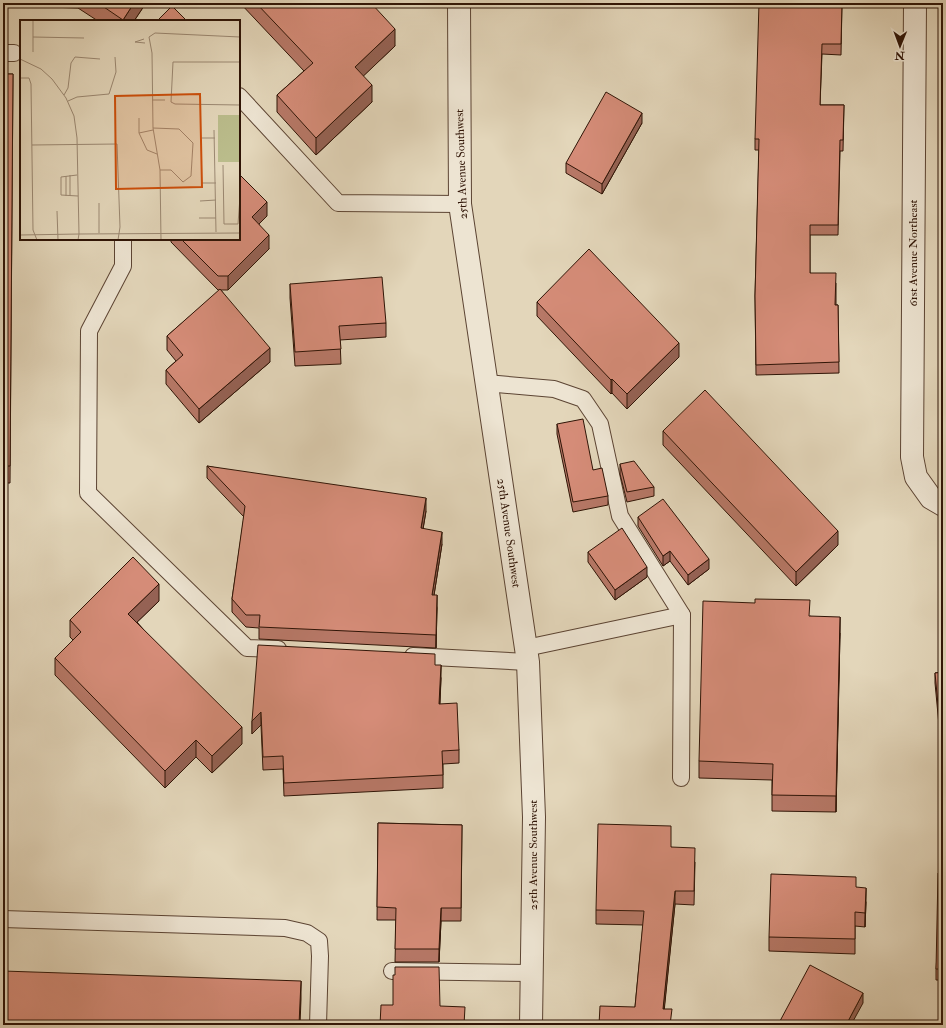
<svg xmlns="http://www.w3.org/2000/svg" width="946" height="1028" font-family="'IM FELL Double Pica',serif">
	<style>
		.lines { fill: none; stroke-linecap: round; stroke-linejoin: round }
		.lane-casing { stroke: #5c4433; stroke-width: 18 }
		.street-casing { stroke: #5c4433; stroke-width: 24 }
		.lane { stroke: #ede4d2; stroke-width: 16 }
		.street { stroke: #ede4d2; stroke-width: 22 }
		.wall { fill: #b77867; stroke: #2f1406 }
		.shaded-wall { fill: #956254; stroke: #2f1406 }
		.building { fill: #d58c78; stroke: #2f1406 }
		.labels { text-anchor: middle; stroke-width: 3.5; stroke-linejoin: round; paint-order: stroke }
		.street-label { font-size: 12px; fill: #2f1406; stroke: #ede4d2 }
		.inset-road { fill: none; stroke: #9b8872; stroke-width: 1 }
		.view { fill: #cc4f0b; fill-opacity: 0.15; stroke: #cc4f0b; stroke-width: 2 }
		.inset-edge { fill: none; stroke: #2f1406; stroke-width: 2 }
	</style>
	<rect width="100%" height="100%" fill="#e3d6ba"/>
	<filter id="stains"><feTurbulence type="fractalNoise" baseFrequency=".005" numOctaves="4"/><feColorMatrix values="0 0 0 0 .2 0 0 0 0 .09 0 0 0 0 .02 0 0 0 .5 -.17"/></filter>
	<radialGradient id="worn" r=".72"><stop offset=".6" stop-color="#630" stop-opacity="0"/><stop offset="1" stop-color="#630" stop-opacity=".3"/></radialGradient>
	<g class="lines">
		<defs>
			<g id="lane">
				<polyline points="3,53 14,53"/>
				<polyline points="239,96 338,203 460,204"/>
				<polyline points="123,239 123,266 89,331 88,493 247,648 278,649"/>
				<polyline points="486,383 554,389 583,399 600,424 620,516 682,615 681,778"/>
				<polyline points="526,648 682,615"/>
				<polyline points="413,656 528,662"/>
				<polyline points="3,919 285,928 307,933 319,941 320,956 318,1025"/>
				<polyline points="392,971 532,973"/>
			</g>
			<g id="street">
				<polyline points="459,3 460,204 528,662 534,817 531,1025"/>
				<polyline points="915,3 912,457 916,477 931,498 943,505"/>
			</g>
		</defs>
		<use href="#lane" class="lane-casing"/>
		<use href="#street" class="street-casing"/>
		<use href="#lane" class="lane"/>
		<use href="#street" class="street"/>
	</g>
	<g class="wall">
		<polygon points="3,3 48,3 48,7 3,6"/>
		<polygon points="48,3 146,3 134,21 98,21 78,8 48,7"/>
		<polygon points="240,3 371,3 395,46 363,76 372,102 316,155 277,112 277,95 304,71"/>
		<polygon points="842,3 841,55 822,54 820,105 844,105 843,151 840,151 838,235 810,235 810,273 836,283 836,305 838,305 839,373 756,375 755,296 759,150 755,150 755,139"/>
		<polygon points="3,74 13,74 10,483 3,483"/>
		<polygon points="642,123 602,194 566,173 566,163"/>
		<polygon points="267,216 259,224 269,249 228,290 221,290 270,362 199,423 166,384 166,370 176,361 167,350 167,336 220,290 218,290 171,242 171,239 239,239"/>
		<polygon points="290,284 386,323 386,337 340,340 341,364 295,366 290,298"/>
		<polygon points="537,302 679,357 627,409 612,393 611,394 537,316"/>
		<polygon points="557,424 593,470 608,496 608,505 573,512 557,434"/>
		<polygon points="663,431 838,545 796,586 663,445"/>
		<polygon points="620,464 654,487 654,496 627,502 620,474"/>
		<polygon points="207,466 426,511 423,529 442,544 434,595 437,608 436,648 259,639 259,628 246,627 232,612 232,599 244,517 207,478"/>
		<polygon points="638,517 709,569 688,585 670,561 663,566 638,526"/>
		<polygon points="588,552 647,577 615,600 588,562"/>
		<polygon points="159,601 137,622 242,744 212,773 196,757 165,788 55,675 55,658 73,640 70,637 70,620"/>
		<polygon points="810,616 840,633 836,812 772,811 772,780 699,778 699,761"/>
		<polygon points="435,665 441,678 440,704 459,750 459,763 443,764 443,788 284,796 283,769 263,770 261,725 252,734 252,721"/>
		<polygon points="943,672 943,757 942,757 935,683 935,673"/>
		<polygon points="378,823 462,825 461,921 441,921 439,962 395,962 396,920 377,920"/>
		<polygon points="671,847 695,862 694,905 675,904 664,1009 635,1007 643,925 596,924 596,910"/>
		<polygon points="943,873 943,980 936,980 936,969"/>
		<polygon points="856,887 866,902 865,927 855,926 855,954 769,951 769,937"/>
	</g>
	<g class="shaded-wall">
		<polygon points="134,3 146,3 134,21 123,21 123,20"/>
		<polygon points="395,29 395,46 355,84 355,67"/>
		<polygon points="372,85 372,102 316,155 316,138"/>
		<polygon points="642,113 642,123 602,194 602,184"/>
		<polygon points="267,202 267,216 252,231 252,217"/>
		<polygon points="269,235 269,249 228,290 228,276"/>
		<polygon points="679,343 679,357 627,409 627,394"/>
		<polygon points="270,348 270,362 199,423 199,409"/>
		<polygon points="612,379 612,393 611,394 611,380"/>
		<polygon points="426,498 426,511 421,541 421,528"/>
		<polygon points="838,531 838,545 796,586 796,572"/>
		<polygon points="442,532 442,544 432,608 432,595"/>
		<polygon points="670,551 670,561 663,566 663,556"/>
		<polygon points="709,559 709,569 688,585 688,575"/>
		<polygon points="647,567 647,577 615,600 615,590"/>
		<polygon points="159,584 159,601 128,631 128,614"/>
		<polygon points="437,595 437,608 436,648 436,635"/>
		<polygon points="840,617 840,633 836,812 836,796"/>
		<polygon points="441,665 441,678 439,717 439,704"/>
		<polygon points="261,712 261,725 252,734 252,721"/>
		<polygon points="242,727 242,744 212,773 212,756"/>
		<polygon points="196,740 196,757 165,788 165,771"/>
		<polygon points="866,888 866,902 865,927 865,913"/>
		<polygon points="675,891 675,904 663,1022 663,1009"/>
		<polygon points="441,908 441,921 439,962 439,949"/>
		<polygon points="301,981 301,999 300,1025 299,1025"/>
		<polygon points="863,993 863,1003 851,1025 846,1025"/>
	</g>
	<g class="building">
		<polygon points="98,3 134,3 123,20"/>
		<polygon points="256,3 371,3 395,29 355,67 372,85 316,138 277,95 313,63"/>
		<polygon points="759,3 842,3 841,44 822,44 820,105 844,105 843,140 840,140 838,225 810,225 810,273 836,273 835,305 838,305 839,362 756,365 755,296 759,139 755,139"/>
		<polygon points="172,6 187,21 157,21"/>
		<polygon points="3,74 13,74 10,466 3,466"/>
		<polygon points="606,92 642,113 602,184 566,163"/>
		<polygon points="239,174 267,202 252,217 269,235 228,276 218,276 181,239 239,239"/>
		<polygon points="589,249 679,343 627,394 612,379 611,380 537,302"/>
		<polygon points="382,277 386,323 339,326 341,349 295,352 290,284"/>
		<polygon points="220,289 270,348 199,409 166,370 183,355 167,336"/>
		<polygon points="705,390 838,531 796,572 663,431"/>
		<polygon points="583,419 593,470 602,468 608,496 573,502 557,424"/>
		<polygon points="634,461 654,487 627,492 620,464"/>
		<polygon points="207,466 426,498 421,528 442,532 432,595 437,595 436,635 259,627 260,615 246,615 232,599 245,506"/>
		<polygon points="663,499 709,559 688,575 670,551 663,556 638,517"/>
		<polygon points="622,528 647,567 615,590 588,552"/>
		<polygon points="133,557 159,584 128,614 242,727 212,756 196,740 165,771 55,658 81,632 70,620"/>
		<polygon points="755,599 810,600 809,616 840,617 836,796 772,795 773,764 699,761 703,601 755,603"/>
		<polygon points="258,645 435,654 435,665 441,665 439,704 457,703 459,750 442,751 443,775 284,783 283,756 263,757 261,712 252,721"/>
		<polygon points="943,672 943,747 942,747 935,673"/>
		<polygon points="378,823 462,825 461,908 441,908 439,949 395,949 396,908 377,907"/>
		<polygon points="598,824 671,826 671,847 695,848 694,891 675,891 663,1009 672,1009 670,1025 599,1025 600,1006 635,1007 644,911 596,910"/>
		<polygon points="938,873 943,873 943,969 936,969"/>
		<polygon points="771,874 856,877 856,887 866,888 865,913 855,912 855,939 769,937"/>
		<polygon points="810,965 863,993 846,1025 780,1025 780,1021"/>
		<polygon points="395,967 439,967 440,1006 465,1007 464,1025 380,1025 381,1005 393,1005 393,975 395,975"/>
		<polygon points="3,971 301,981 299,1025 3,1025"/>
	</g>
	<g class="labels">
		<g class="street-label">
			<text transform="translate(461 164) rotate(-92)" y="4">25th Avenue Southwest</text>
			<text transform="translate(913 253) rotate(-90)" y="4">61st Avenue Northeast</text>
			<text transform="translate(509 533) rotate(82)" y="4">25th Avenue Southwest</text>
			<text transform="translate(533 855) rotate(-90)" y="4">25th Avenue Southwest</text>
		</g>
	</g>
	<g transform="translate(20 20)">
		<rect width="220" height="220" fill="#e3d6ba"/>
		<path d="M198 95H220V142H198Z" fill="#babc8b"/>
		<path class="inset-road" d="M13 0V32M13 17 64 18M124 19 115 22 125 23M0 39 21 49 32 59 46 78 54 96 57 118 59 214 0 215M220 42H153L151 82 155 84 220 85M0 58H9L11 64 13 210 17 220M44 75 48 68 51 43 55 37 80 39M132 80H145M48 81 57 77 89 74 96 52 95 37M119 98V113L127 130 137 134M133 108 159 109 173 123 171 156 163 162 151 150H140M194 110 196 212M119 113 133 110M182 118H195M12 125 97 124 100 207 98 220M203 145 204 204H218L220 177M50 155V176M57 155 41 157V175L58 176M46 156V176M181 163H196M180 181 196 180M37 191 38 220M179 198H196M79 213V183M58 220 59 214 220 213M141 220 140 150 133 108 132 33 129 17 135 13 220 17"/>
		<path class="view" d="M180 74 182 167 96 169 95 76Z"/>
		<rect width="220" height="220" class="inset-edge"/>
	</g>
	<rect width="946" height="1028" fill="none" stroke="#e3d6ba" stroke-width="16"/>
	<rect x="4" y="4" width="938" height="1020" fill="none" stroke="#2f1406" stroke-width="2"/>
	<rect x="8" y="8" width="930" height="1012" fill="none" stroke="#2f1406"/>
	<g transform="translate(900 46) rotate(181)" stroke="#ede4d2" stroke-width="3" paint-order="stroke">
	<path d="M0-3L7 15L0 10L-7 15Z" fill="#2f1406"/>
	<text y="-6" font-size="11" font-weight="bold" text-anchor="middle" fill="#2f1406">N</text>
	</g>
	<rect width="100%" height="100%" filter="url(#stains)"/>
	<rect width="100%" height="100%" fill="url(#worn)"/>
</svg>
